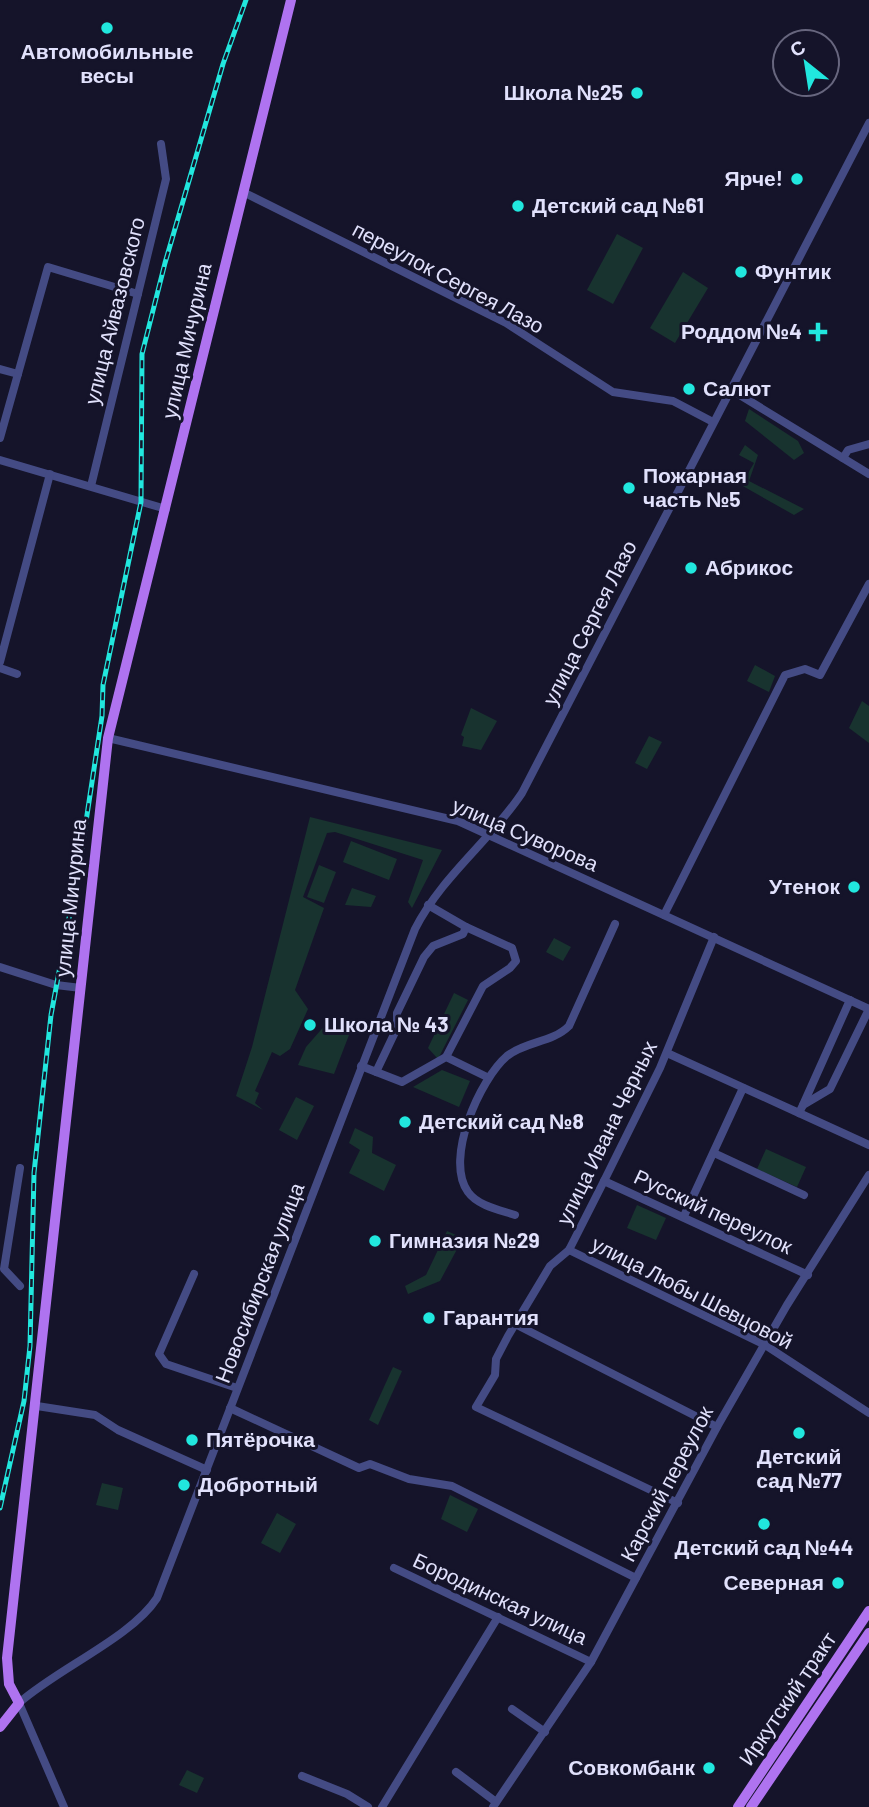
<svg xmlns="http://www.w3.org/2000/svg" width="869" height="1807" font-family="Barlow,sans-serif">
	<style>
		.green { fill: #18332f }
		.lines { fill: none; stroke-linecap: round; stroke-linejoin: round }
		.minor { stroke: #444b84; stroke-width: 8 }
		.major { stroke: #af73f0; stroke-width: 10 }
		.rail-casing { stroke: #21e7de; stroke-width: 5 }
		.rail { stroke: #15142a; stroke-width: 2.5; stroke-dasharray: 8; stroke-linecap: butt }
		.poi-dot { fill: #21e7de; stroke: #15142a; stroke-width: 2.5 }
		.labels { text-anchor: middle; stroke-width: 6; stroke-linejoin: round; paint-order: stroke }
		.poi-label { font-size: 21px; font-weight: bold; fill: #e1e1fc; stroke: #15142a; text-anchor: start }
		.street-label { font-size: 21px; fill: #e1e1fc; stroke: #15142a }
	</style>
	<rect width="100%" height="100%" fill="#15142a"/>
	<g class="green">
		<polygon points="617,234 643,248 613,304 587,290"/>
		<polygon points="683,272 708,288 675,343 650,328"/>
		<polygon points="749,409 798,441 804,453 794,460 745,421"/>
		<polygon points="745,445 758,455 749,481 804,509 794,515 741,485 754,463 739,455"/>
		<polygon points="755,665 775,676 769,692 747,681"/>
		<polygon points="862,701 869,706 869,743 849,728"/>
		<polygon points="471,708 497,721 481,750 462,746 464,737 461,735"/>
		<polygon points="649,736 662,742 647,769 635,763"/>
		<polygon points="310,817 442,850 412,908 408,902 423,860 335,832 327,833 303,897 324,908 295,990 308,1009 290,1049 280,1056 272,1052 255,1091 259,1093 255,1103 263,1110 236,1096 252,1047"/>
		<polygon points="351,841 397,859 389,880 343,862"/>
		<polygon points="319,865 336,872 324,903 307,897"/>
		<polygon points="352,888 376,896 371,907 345,905"/>
		<polygon points="554,938 571,947 563,961 546,952"/>
		<polygon points="454,993 468,1000 438,1059 428,1048"/>
		<polygon points="327,1023 343,1027 349,1035 334,1074 298,1065 306,1047"/>
		<polygon points="442,1070 470,1081 459,1107 413,1087"/>
		<polygon points="296,1097 314,1106 297,1140 279,1130"/>
		<polygon points="355,1128 373,1137 372,1153 396,1165 384,1191 349,1173 360,1150 349,1143"/>
		<polygon points="766,1149 806,1167 797,1187 757,1169"/>
		<polygon points="637,1205 666,1218 656,1240 627,1228"/>
		<polygon points="447,1231 463,1238 440,1281 408,1294 405,1286 426,1275"/>
		<polygon points="393,1367 402,1371 378,1425 369,1420"/>
		<polygon points="102,1483 123,1488 118,1510 96,1505"/>
		<polygon points="450,1495 478,1509 467,1532 441,1519"/>
		<polygon points="277,1513 296,1524 280,1553 261,1543"/>
		<polygon points="187,1770 204,1778 197,1793 179,1785"/>
	</g>
	<g class="lines">
		<g class="minor">
			<polyline points="243,192 506,323 613,392 673,401 713,422"/>
			<polyline points="0,369 18,374"/>
			<polyline points="730,389 869,474"/>
			<polyline points="0,438 48,267 138,294"/>
			<polyline points="843,458 848,450 869,444"/>
			<polyline points="0,460 166,509"/>
			<polyline points="91,486 166,179 161,144"/>
			<polyline points="0,662 50,474"/>
			<polyline points="0,668 17,674"/>
			<polyline points="108,738 458,821 869,1009"/>
			<polyline points="664,915 785,675 805,669 820,675 869,584"/>
			<polyline points="0,967 56,985 81,988"/>
			<polyline points="667,1053 799,1113 803,1105 830,1089 869,1009"/>
			<polyline points="446,1057 483,986 510,968 516,961 512,948 466,927"/>
			<polyline points="361,1066 402,1082 446,1057 487,1077"/>
			<polyline points="376,1072 397,1028 397,1013 424,957 433,946 463,934 466,927 428,905"/>
			<polyline points="803,1105 850,1000"/>
			<polyline points="799,1113 869,1145"/>
			<polyline points="714,1153 804,1195"/>
			<polyline points="604,1181 808,1275"/>
			<path d="M515 1215C500 1210 478 1206 468 1192 444 1159 480 1079 507 1056 526 1041 552 1043 569 1026L615 924"/>
			<polyline points="684,1216 743,1088"/>
			<polyline points="569,1250 765,1345 869,1413"/>
			<polyline points="194,1274 159,1354 166,1364 237,1388"/>
			<polyline points="20,1286 4,1269 20,1168"/>
			<polyline points="517,1325 717,1427"/>
			<polyline points="37,1406 95,1415 118,1430 207,1470"/>
			<polyline points="230,1408 359,1468 370,1464 409,1479 452,1486 636,1578"/>
			<polyline points="678,1503 476,1407 495,1375 496,1359 508,1336 550,1266 569,1250 604,1181 660,1068 714,937"/>
			<polyline points="394,1568 591,1662"/>
			<polyline points="512,1709 545,1732"/>
			<polyline points="456,1772 496,1802"/>
			<polyline points="302,1776 347,1794 368,1807"/>
			<path d="M64 1807 19 1703C57 1669 132 1637 157 1598L415 929C442 876 490 841 522 793L869 123"/>
			<polyline points="382,1807 498,1617"/>
			<polyline points="493,1807 591,1662 717,1427 787,1305 869,1175"/>
		</g>
		<g class="major">
			<polyline points="0,1727 19,1703 9,1684 7,1658 108,738 291,0"/>
			<polyline points="738,1807 869,1611"/>
			<polyline points="751,1807 869,1633"/>
		</g>
		<defs>
			<polyline id="rail" points="0,1508 24,1401 30,1346 34,1173 51,1015 82,848 102,716 103,685 141,502 142,354 165,263 223,64 246,0"/>
		</defs>
		<use href="#rail" class="rail-casing"/>
		<use href="#rail" class="rail"/>
	</g>
	<g class="poi-dot">
		<circle cx="107" cy="28" r="7"/>
		<circle cx="637" cy="93" r="7"/>
		<circle cx="797" cy="179" r="7"/>
		<circle cx="518" cy="206" r="7"/>
		<circle cx="741" cy="272" r="7"/>
		<path d="M814.5 321.5h7v7h7v7h-7v7h-7v-7h-7v-7h7z"/>
		<circle cx="689" cy="389" r="7"/>
		<circle cx="629" cy="488" r="7"/>
		<circle cx="691" cy="568" r="7"/>
		<circle cx="854" cy="887" r="7"/>
		<circle cx="310" cy="1025" r="7"/>
		<circle cx="405" cy="1122" r="7"/>
		<circle cx="375" cy="1241" r="7"/>
		<circle cx="429" cy="1318" r="7"/>
		<circle cx="799" cy="1433" r="7"/>
		<circle cx="192" cy="1440" r="7"/>
		<circle cx="184" cy="1485" r="7"/>
		<circle cx="764" cy="1524" r="7"/>
		<circle cx="838" cy="1583" r="7"/>
		<circle cx="709" cy="1768" r="7"/>
	</g>
	<g class="labels">
		<g class="poi-label">
			<text x="107" y="59" text-anchor="middle">Автомобильные<tspan x="107" dy="24">весы</tspan></text>
			<text x="623" y="100" text-anchor="end">Школа №25</text>
			<text x="783" y="186" text-anchor="end">Ярче!</text>
			<text x="532" y="213">Детский сад №61</text>
			<text x="755" y="279">Фунтик</text>
			<text x="802" y="339" text-anchor="end">Роддом №4</text>
			<text x="703" y="396">Салют</text>
			<text x="643" y="483">Пожарная<tspan x="643" dy="24">часть №5</tspan></text>
			<text x="705" y="575">Абрикос</text>
			<text x="840" y="894" text-anchor="end">Утенок</text>
			<text x="324" y="1032">Школа № 43</text>
			<text x="419" y="1129">Детский сад №8</text>
			<text x="389" y="1248">Гимназия №29</text>
			<text x="443" y="1325">Гарантия</text>
			<text x="206" y="1447">Пятёрочка</text>
			<text x="799" y="1464" text-anchor="middle">Детский<tspan x="799" dy="24">сад №77</tspan></text>
			<text x="198" y="1492">Добротный</text>
			<text x="764" y="1555" text-anchor="middle">Детский сад №44</text>
			<text x="824" y="1590" text-anchor="end">Северная</text>
			<text x="695" y="1775" text-anchor="end">Совкомбанк</text>
		</g>
		<g class="street-label">
			<text transform="translate(448 278) rotate(28)" y="7">переулок Сергея Лазо</text>
			<text transform="translate(115 311) rotate(-76)" y="7">улица Айвазовского</text>
			<text transform="translate(187 341) rotate(-77)" y="7">улица Мичурина</text>
			<text transform="translate(590 623) rotate(-63)" y="7">улица Сергея Лазо</text>
			<text transform="translate(525 835) rotate(23)" y="7">улица Суворова</text>
			<text transform="translate(71 898) rotate(-84)" y="7">улица Мичурина</text>
			<text transform="translate(607 1133) rotate(-64)" y="7">улица Ивана Черных</text>
			<text transform="translate(713 1212) rotate(25)" y="7">Русский переулок</text>
			<text transform="translate(260 1283) rotate(-69)" y="7">Новосибирская улица</text>
			<text transform="translate(692 1293) rotate(27)" y="7">улица Любы Шевцовой</text>
			<text transform="translate(667 1484) rotate(-62)" y="7">Карский переулок</text>
			<text transform="translate(500 1599) rotate(25)" y="7">Бородинская улица</text>
			<text transform="translate(788 1699) rotate(-56)" y="7">Иркутский тракт</text>
		</g>
	</g>
	<g transform="translate(806 63) rotate(330)"><circle r="33" fill="#15142a" stroke="#67667e" stroke-width="2"/>
	<path d="M0-5L12 26L0 18L-12 26Z" fill="#21e7de"/>
	<text y="-10" font-size="19" font-weight="bold" text-anchor="middle" fill="#e1e1fc">С</text>
	</g>
</svg>
